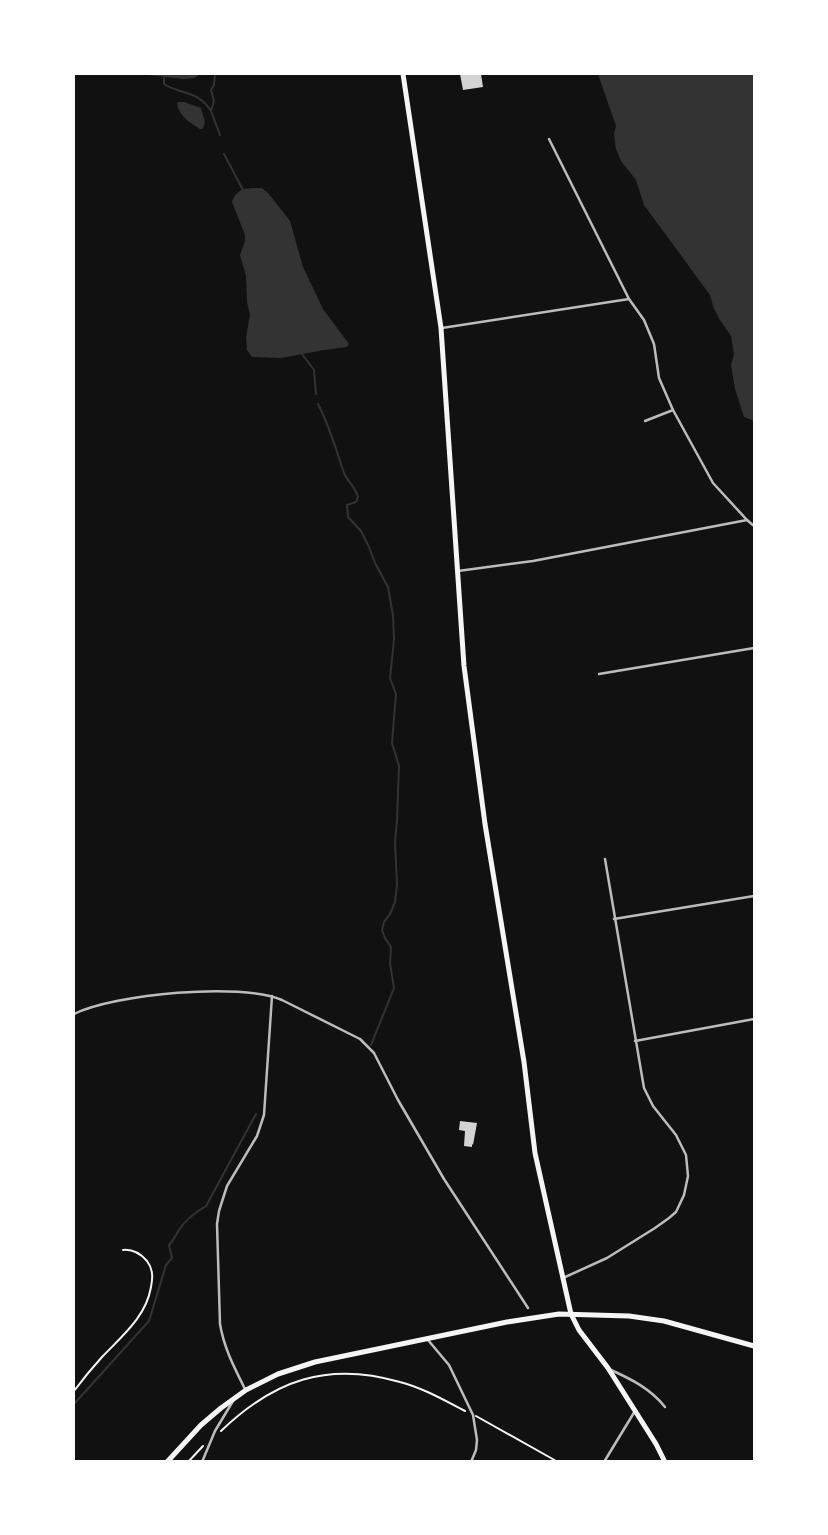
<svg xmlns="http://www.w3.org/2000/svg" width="828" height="1535" font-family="'Exo 2',sans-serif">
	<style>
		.water { fill: #333 }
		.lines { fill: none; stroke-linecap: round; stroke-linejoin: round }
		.stream { stroke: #333; stroke-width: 2 }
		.building { fill: #d3d3d3 }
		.path { stroke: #f5f5f5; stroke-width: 2 }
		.minor { stroke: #bcbcbc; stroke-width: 2.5 }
		.primary { stroke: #f5f5f5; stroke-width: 5 }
	</style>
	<rect width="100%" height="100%" fill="#111"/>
	<g class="water">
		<polygon points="138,74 200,74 195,78 184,79"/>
		<polygon points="598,74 754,74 754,423 752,420 744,417 735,389 731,365 734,354 731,336 720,320 714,309 710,295 644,205 636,180 621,161 616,149 614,134 616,126"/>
		<path d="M179 102H184L201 108 205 122 203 129H200C190 122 179 117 177 103Z"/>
		<path d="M262 188 268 193 290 221 303 267 323 309 349 344 347 347 324 350 281 358 252 357 247 350 246 337 250 315 247 302 246 276 240 255 245 241V235L232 202C237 187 248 188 262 188Z"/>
	</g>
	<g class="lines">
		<g class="stream">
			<polyline points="215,74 214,85 211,90 214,101 211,111 220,135"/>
			<path d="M164 78V84C181 95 198 90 211 111"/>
			<polyline points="224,154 243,190"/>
			<polyline points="302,354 314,370 316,394"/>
			<path d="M318 404C330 427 336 450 344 473 348 482 356 488 358 497L356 502 347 505 348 517 361 531 369 547 375 563 388 587 393 616 394 640 390 678 396 694 392 743 399 766 397 821 395 842 397 885 395 902 390 914 384 922 382 930 385 938 391 947 390 963 394 988 371 1045"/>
			<path d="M74 1404 149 1321 166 1265 172 1258 169 1245C174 1240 175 1236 179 1230 185 1220 196 1212 206 1206L256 1114"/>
			<polyline points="74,1460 74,1462"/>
		</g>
	</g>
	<g class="building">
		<polygon points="460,74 481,74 483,87 463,90"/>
		<polygon points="460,1121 477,1123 473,1145 472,1144 472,1147 464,1146 465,1131 459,1130"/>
	</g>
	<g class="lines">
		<g class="path">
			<path d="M74 1391C83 1379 92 1368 102 1357 122 1336 146 1317 151 1287 153 1277 153 1269 147 1261 140 1253 133 1249 123 1250"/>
			<polyline points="476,1416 558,1462"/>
			<path d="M221 1431C274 1380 328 1361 400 1382 423 1388 444 1400 465 1411"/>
			<polyline points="188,1462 203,1446"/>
		</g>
		<g class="minor">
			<polyline points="549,139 629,299 644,320 654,344 659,378 673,410 713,483 747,520 754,526"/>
			<polyline points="442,328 629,299"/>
			<polyline points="645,421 673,410"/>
			<polyline points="458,571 533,561 747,520"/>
			<polyline points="599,674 754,648"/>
			<polyline points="614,919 754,896"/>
			<path d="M74 1014C115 994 240 982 282 1000L360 1039 374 1053 398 1100 444 1179 528 1308"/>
			<polyline points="635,1041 754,1019"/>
			<polyline points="563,1278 607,1258 655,1228 669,1218 676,1212 684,1195 688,1176 686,1155 676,1135 653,1106 644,1088 605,859"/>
			<polyline points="428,1340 449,1365 473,1415 477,1440 476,1450 471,1462"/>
			<path d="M611 1370C631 1379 651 1389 665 1407"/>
			<path d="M245 1389C234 1367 224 1348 220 1324L217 1224 219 1211 227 1186 257 1136 264 1115 272 996"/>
			<polyline points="202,1462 215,1431 233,1401"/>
			<polyline points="604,1462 635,1411"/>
		</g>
		<g class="primary">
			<polyline points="403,74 441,328 464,666 485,824 524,1062 535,1153 571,1314 579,1330 608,1368 656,1444 665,1462"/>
			<polyline points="167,1462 201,1425 221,1408 246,1390 278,1374 315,1362 507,1322 559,1314 629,1316 664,1321 754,1346"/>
		</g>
	</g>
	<rect width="828" height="1535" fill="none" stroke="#ffffff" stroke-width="150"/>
</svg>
